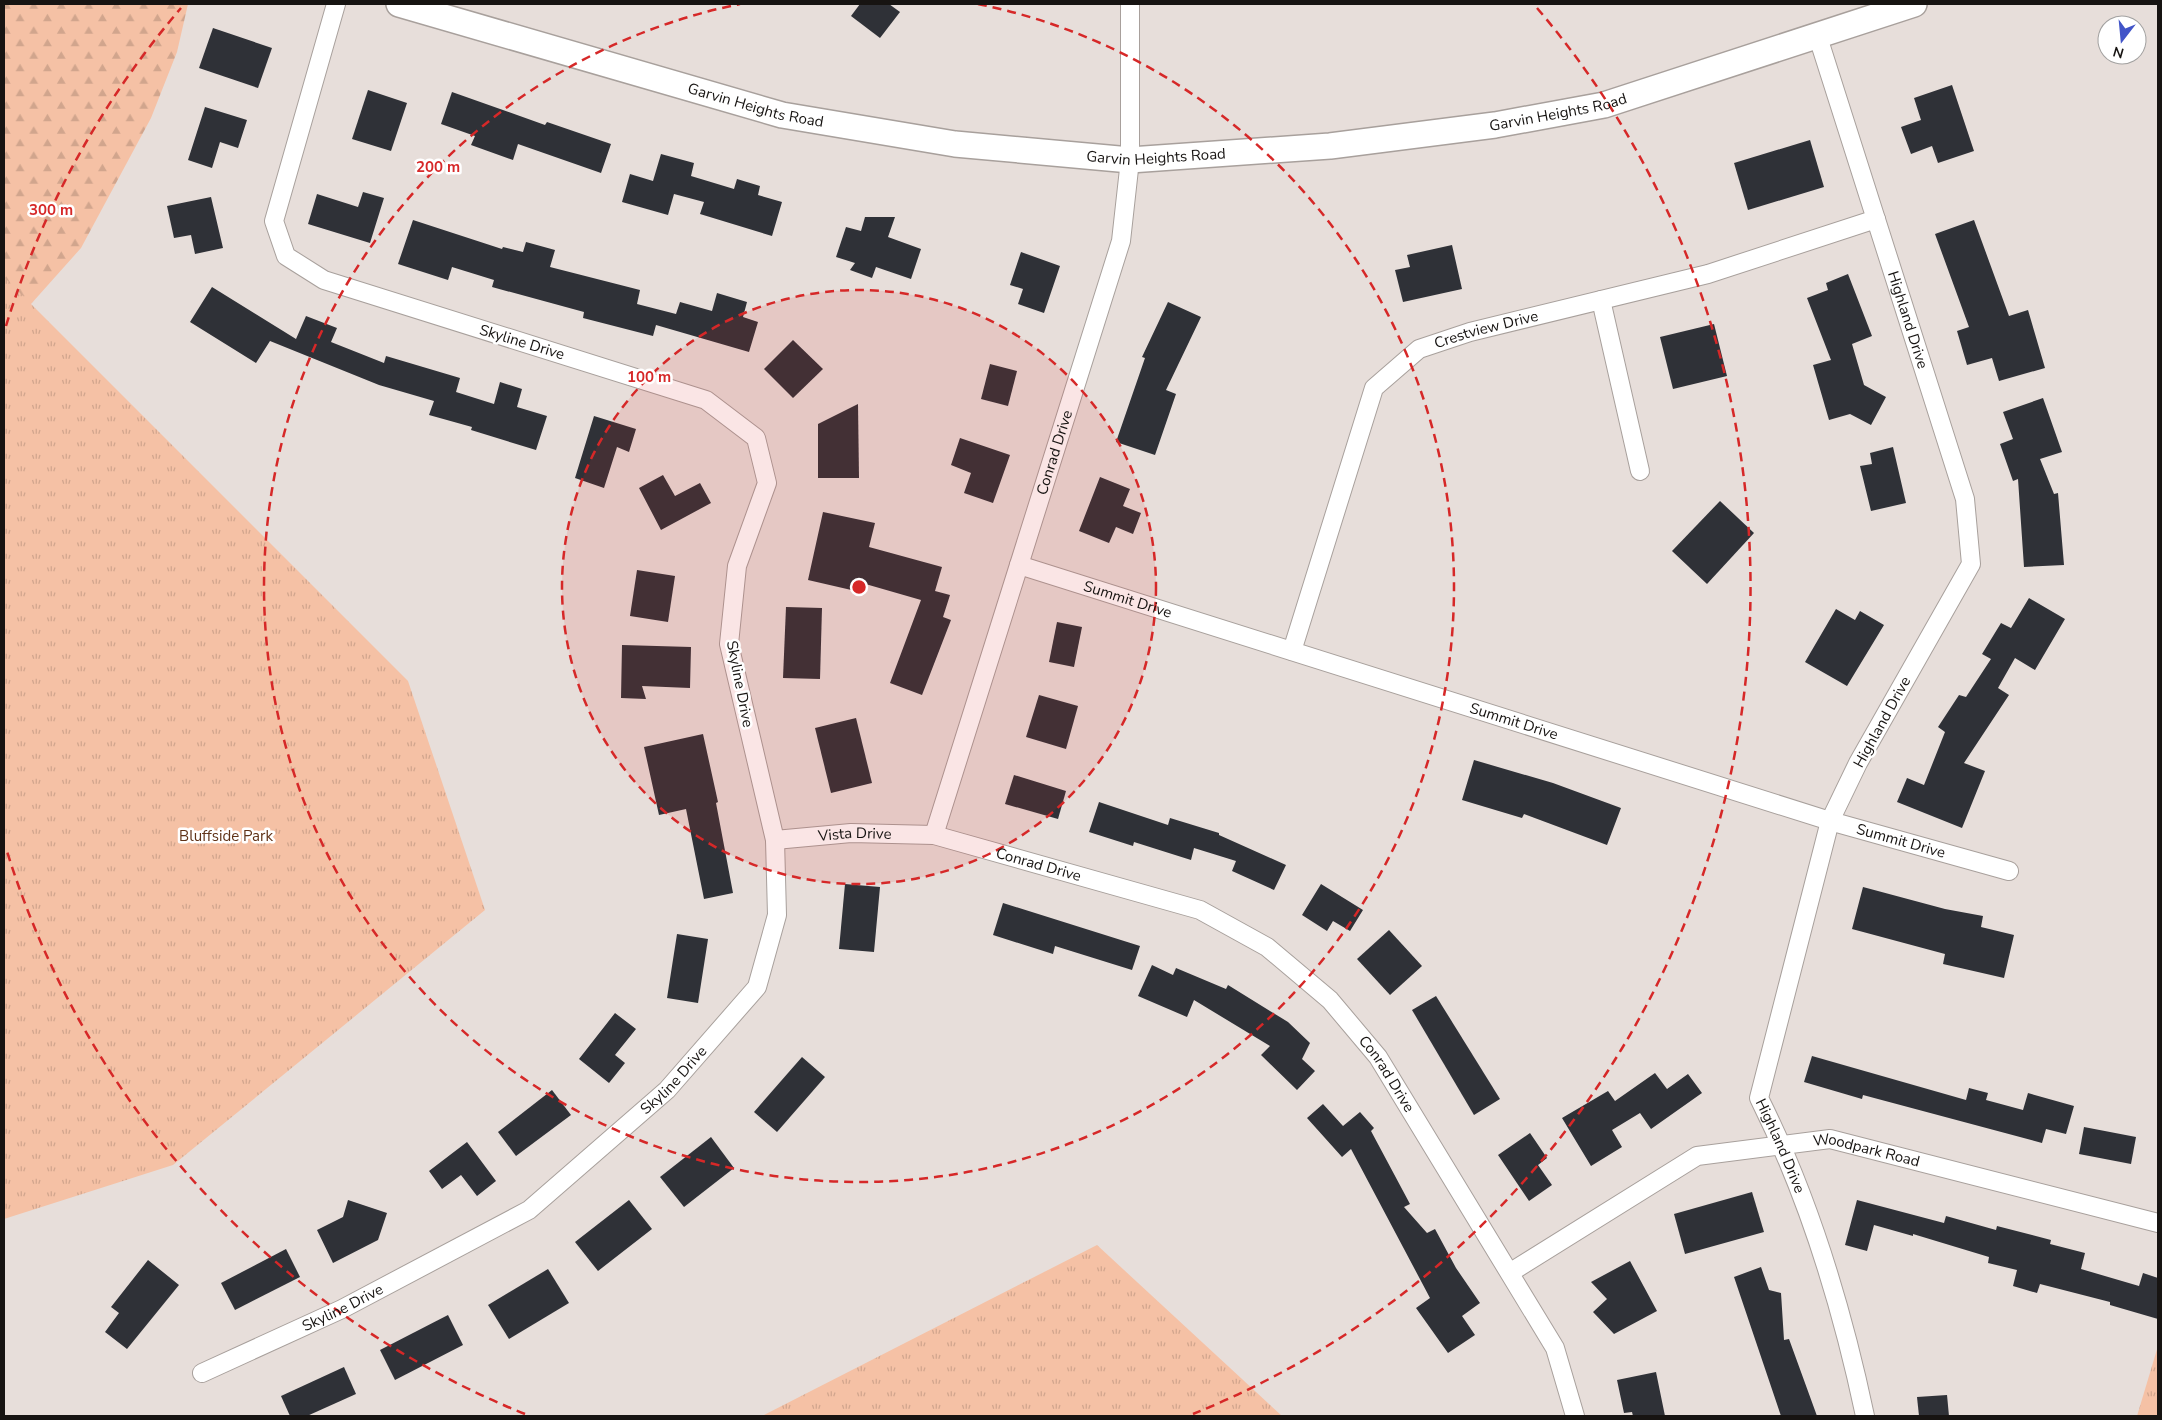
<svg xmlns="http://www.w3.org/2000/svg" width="2162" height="1420" font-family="'Nunito Sans',sans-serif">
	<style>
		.forest { fill: url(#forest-firs) }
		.park { fill: url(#park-tufts) }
		.building { fill: #2f3137 }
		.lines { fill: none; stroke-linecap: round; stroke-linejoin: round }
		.minor-casing { stroke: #a8a09c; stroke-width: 20 }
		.secondary-casing { stroke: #a8a09c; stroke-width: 28 }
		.minor { stroke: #fff; stroke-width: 18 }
		.secondary { stroke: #fff; stroke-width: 25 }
		.ring { fill: none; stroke: #d62828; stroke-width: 2.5; stroke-dasharray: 9 6 }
		.labels { text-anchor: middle; stroke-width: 5; stroke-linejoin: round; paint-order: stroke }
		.street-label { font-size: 15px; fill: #171412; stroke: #fff }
		.park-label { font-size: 15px; fill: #5f3217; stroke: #fff }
		.centre { fill: #d62828; stroke: #fff; stroke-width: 2.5 }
		.ring-label { font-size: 15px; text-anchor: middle; font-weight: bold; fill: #d62828; stroke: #fff; stroke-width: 5; stroke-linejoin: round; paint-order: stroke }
	</style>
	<defs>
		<pattern id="forest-firs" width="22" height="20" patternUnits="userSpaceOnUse" patternTransform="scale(1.25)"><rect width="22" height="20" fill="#f5c1a5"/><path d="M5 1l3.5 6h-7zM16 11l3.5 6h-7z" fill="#d1a58d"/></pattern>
		<pattern id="park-tufts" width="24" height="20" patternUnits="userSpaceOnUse" patternTransform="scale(1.25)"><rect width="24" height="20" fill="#f5c1a5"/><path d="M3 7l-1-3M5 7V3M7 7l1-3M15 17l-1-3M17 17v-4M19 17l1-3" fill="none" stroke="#d1a58d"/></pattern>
	</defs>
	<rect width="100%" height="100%" fill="#e7deda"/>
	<polygon class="forest" points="4,4 188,4 177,52 151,118 81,248 31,304 4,316"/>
	<g class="park">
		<polygon points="4,277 408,681 485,910 173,1165 4,1219"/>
		<polygon points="1097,1245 1282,1416 762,1416"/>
		<polygon points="2158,1346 2158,1416 2137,1416"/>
	</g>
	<g class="building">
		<polygon points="860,4 889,4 900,12 880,38 851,16"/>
		<polygon points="213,28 272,48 258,88 199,68"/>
		<polygon points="1952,85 1974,151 1938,163 1932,146 1911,154 1901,127 1921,120 1914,98"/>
		<polygon points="368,90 407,103 391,151 352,139"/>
		<polygon points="452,92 545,125 547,122 611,144 601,173 518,144 513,160 471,145 475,136 441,124"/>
		<polygon points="205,107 247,120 238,148 220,142 212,168 188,160"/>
		<polygon points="1810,140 1824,187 1748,210 1734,163"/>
		<polygon points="661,154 694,163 691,176 734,189 737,179 760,186 758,195 782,202 772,236 700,214 704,202 674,194 668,215 622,202 630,174 653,181"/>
		<polygon points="363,192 384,198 370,243 308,224 317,194 358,207"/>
		<polygon points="211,197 223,248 195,254 191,235 174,238 167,206"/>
		<polygon points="865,217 895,217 888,237 921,249 911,279 876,267 872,278 850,270 855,263 836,257 846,227 861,231"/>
		<polygon points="413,220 502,249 503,247 523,252 526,242 555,250 550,267 640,290 637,304 676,314 680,302 712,311 717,293 747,302 743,317 758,322 749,352 656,325 653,336 583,318 584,312 492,287 494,280 452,267 448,280 398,264"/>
		<polygon points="1974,220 2009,316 2028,310 2045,368 1999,381 1992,358 1967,365 1957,331 1969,327 1935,234"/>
		<polygon points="1452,245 1462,289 1403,302 1395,270 1410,267 1407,255"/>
		<polygon points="1021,252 1060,266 1044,313 1018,304 1023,289 1010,285"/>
		<polygon points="1848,274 1872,336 1852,344 1864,385 1886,397 1871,425 1850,414 1829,420 1813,365 1831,360 1807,298 1828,290 1826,283"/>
		<polygon points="212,287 296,339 306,316 337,328 331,342 384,363 386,356 460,378 456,392 494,404 500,382 522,389 517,407 547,416 536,450 471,430 472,427 429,415 434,401 379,385 270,341 256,363 190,322"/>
		<polygon points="1168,302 1201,317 1166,390 1176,394 1155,455 1116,442 1145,358 1142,357"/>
		<polygon points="1714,324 1727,376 1673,389 1660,337"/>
		<polygon points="793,340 823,369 793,398 764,369"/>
		<polygon points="990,364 1017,371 1008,406 981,399"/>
		<polygon points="2043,398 2062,452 2040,459 2054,494 2058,493 2064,565 2024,567 2018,479 2013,481 2000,444 2013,439 2003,412"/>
		<polygon points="858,404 859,478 818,478 818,424"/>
		<polygon points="594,416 636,429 629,452 617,447 604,488 575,478"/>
		<polygon points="960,438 1010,455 993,503 964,493 971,473 951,465"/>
		<polygon points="1893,447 1906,503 1871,511 1860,466 1872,464 1870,453"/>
		<polygon points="663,475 675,496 700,483 711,503 661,530 639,488"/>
		<polygon points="1100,477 1130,489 1123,506 1141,513 1133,534 1116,527 1109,543 1079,531"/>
		<polygon points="1720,501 1754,533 1707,584 1672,551"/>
		<polygon points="823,512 875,523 869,547 942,567 935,591 950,595 943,617 951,620 922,695 890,683 921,600 862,583 860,592 808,580"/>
		<polygon points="637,570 675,576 668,622 630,616"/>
		<polygon points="2029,598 2065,619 2035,670 2015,658 1998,688 2009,695 1964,763 1985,771 1962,828 1897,802 1907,778 1924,785 1945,732 1938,727 1959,695 1966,697 1991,659 1982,654 2001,623 2011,628"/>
		<polygon points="786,607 822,608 820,679 783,678"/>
		<polygon points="1836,609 1855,620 1860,611 1884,625 1847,686 1805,662"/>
		<polygon points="1057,622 1082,627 1074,667 1049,662"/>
		<polygon points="622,645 691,647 690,688 642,686 646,699 621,698"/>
		<polygon points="1039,695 1078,706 1066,749 1026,737"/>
		<polygon points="856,718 872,783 831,793 815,728"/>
		<polygon points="703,734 718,802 716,803 733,893 704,899 686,809 659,815 644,747"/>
		<polygon points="1474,760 1553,783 1621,808 1607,845 1524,814 1522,818 1462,800"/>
		<polygon points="1014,775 1066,791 1058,819 1005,804"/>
		<polygon points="1099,802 1168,825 1170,818 1219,833 1219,835 1286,865 1274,890 1232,871 1236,861 1194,848 1191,860 1134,842 1133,846 1089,832"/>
		<polygon points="845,884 880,887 874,952 839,949"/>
		<polygon points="1321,884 1363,910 1350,931 1333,921 1327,931 1302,915"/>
		<polygon points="1863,887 1945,909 1983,916 1981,927 2014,935 2004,978 1943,964 1945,954 1852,929"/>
		<polygon points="1003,903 1140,946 1132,970 1055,946 1053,954 993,935"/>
		<polygon points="1389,930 1422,966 1390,995 1357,959"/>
		<polygon points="677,934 708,939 698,1003 667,998"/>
		<polygon points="1152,965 1173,975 1176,968 1226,989 1228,985 1288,1022 1310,1043 1302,1059 1315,1071 1297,1090 1261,1055 1270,1046 1194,1000 1187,1017 1138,996"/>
		<polygon points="1436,996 1500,1099 1474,1115 1412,1010"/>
		<polygon points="615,1013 636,1029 615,1055 625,1063 609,1083 579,1059"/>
		<polygon points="1812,1056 1966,1100 1969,1088 1988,1093 1986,1100 2023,1110 2028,1093 2074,1106 2066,1134 2046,1129 2042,1143 1863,1095 1862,1099 1804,1082"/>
		<polygon points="802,1057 825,1077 777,1132 754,1112"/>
		<polygon points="1655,1073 1667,1089 1688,1074 1702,1093 1651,1129 1640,1113 1612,1130 1622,1147 1591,1166 1562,1118 1608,1091 1615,1101"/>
		<polygon points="552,1090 571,1115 516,1156 498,1132"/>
		<polygon points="1323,1104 1343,1126 1360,1112 1374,1128 1371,1131 1410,1204 1404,1207 1427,1233 1435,1229 1456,1268 1480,1303 1462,1316 1475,1335 1448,1353 1416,1308 1430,1298 1351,1149 1342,1157 1307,1118"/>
		<polygon points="2084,1127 2136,1137 2131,1164 2079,1154"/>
		<polygon points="1530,1133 1547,1158 1538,1165 1552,1185 1529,1201 1498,1155"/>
		<polygon points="711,1137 734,1168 684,1207 660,1177"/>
		<polygon points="467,1142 496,1181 477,1196 461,1175 442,1189 429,1171"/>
		<polygon points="1752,1192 1764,1232 1685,1254 1674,1214"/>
		<polygon points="348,1200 387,1213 378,1240 333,1263 317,1230 343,1217"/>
		<polygon points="629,1200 652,1229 598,1271 575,1242"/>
		<polygon points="1857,1200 1944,1223 1946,1216 1996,1230 1997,1226 2051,1240 2050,1244 2085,1253 2081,1269 2139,1286 2143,1273 2158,1278 2158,1319 2110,1305 2110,1302 2040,1284 2037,1293 2013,1286 2017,1270 1988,1263 1989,1257 1913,1234 1913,1236 1874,1225 1867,1251 1845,1245"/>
		<polygon points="286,1249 300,1277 235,1310 221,1283"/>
		<polygon points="148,1260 179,1285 127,1349 105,1332 119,1313 111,1307"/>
		<polygon points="1630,1261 1657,1311 1614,1334 1593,1312 1607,1299 1591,1282"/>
		<polygon points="1761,1267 1769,1290 1781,1293 1784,1340 1789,1339 1817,1416 1781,1416 1734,1277"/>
		<polygon points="548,1269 569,1303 509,1339 488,1305"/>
		<polygon points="448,1315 463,1345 395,1380 380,1350"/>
		<polygon points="344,1367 356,1394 307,1416 290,1416 281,1396"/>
		<polygon points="1656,1372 1665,1416 1633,1416 1632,1412 1624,1413 1617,1380"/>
		<polygon points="1947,1395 1949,1416 1919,1416 1917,1397"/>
	</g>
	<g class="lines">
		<defs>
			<g id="minor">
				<path id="s1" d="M1817 34 1965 499 1971 564 1858 763 1830 821 1759 1098C1809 1198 1842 1307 1865 1416"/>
				<polyline points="1601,300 1640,471"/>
				<path id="s2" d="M1019 565 1830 821 2009 871"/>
				<path id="s3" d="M1292 651 1374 388 1419 349 1470 332 1708 274 1876 219"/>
				<path id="s4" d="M934 835 1121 241 1130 160V4"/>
				<path id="s5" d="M775 840 851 833 934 835 1200 910 1267 947 1330 1000 1378 1057 1555 1348 1575 1416"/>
				<path id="s6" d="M1511 1272 1697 1156 1830 1139 2158 1223"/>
				<path id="s7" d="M202 1373 342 1309 529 1210 667 1090 757 987 777 915 775 840 729 644 737 566 767 483 756 438 706 400 324 280 286 256 274 221 336 4"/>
			</g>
			<g id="secondary">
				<path id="s8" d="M399 4 782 115 955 144 1130 160 1330 146 1495 125 1604 105 1914 4"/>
			</g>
		</defs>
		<use href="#minor" class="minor-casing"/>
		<use href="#secondary" class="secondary-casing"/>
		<use href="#minor" class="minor"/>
		<use href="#secondary" class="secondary"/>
	</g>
	<circle cx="859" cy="587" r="297" fill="#d62828" fill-opacity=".12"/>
	<g class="ring">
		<circle cx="859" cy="587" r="297"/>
		<path d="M978 4A595 595 0 1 1 740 4"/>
		<path d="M525 1414A892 892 0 0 1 6 848M6 326A892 892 0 0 1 181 8M1537 8A892 892 0 0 1 1193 1414"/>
	</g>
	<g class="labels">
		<g class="street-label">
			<text dy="5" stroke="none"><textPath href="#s8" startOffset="371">Garvin Heights Road</textPath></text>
			<text dy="5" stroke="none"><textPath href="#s8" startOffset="1181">Garvin Heights Road</textPath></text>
			<text dy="5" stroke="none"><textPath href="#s8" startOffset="776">Garvin Heights Road</textPath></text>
			<text dy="5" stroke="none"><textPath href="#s1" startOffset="300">Highland Drive</textPath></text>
			<text dy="5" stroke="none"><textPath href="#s3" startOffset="405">Crestview Drive</textPath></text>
			<text transform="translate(522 342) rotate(17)" y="5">Skyline Drive</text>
			<text dy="5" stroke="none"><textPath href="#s4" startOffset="401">Conrad Drive</textPath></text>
			<text dy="5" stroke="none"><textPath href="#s2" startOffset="114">Summit Drive</textPath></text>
			<text transform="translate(740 684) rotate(79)" y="5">Skyline Drive</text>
			<text dy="5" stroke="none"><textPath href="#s2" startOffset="519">Summit Drive</textPath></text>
			<text transform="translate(1882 722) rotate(-61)" y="5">Highland Drive</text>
			<text dy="5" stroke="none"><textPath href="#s5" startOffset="80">Vista Drive</textPath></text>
			<text dy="5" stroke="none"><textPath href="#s2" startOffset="924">Summit Drive</textPath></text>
			<text dy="5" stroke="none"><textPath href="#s5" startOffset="268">Conrad Drive</textPath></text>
			<text dy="5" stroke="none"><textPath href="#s5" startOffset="688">Conrad Drive</textPath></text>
			<text dy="5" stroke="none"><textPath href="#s7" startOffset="560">Skyline Drive</textPath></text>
			<text dy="5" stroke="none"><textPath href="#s1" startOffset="1185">Highland Drive</textPath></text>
			<text dy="5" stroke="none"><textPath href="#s6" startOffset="391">Woodpark Road</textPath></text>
			<text dy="5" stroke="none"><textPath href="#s7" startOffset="155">Skyline Drive</textPath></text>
		</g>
		<g class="park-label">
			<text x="226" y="841">Bluffside Park</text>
		</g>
	</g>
	<circle cx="859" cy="587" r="8" class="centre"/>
	<g class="ring-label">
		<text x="438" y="172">200 m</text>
		<text x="51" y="215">300 m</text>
		<text x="649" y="382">100 m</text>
	</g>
	<rect width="2162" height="1420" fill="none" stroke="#171412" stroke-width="10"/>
	<g transform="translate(2122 40) rotate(196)"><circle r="24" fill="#ffffff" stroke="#a2a1a0"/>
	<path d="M0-4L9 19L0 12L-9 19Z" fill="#4154c8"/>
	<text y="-8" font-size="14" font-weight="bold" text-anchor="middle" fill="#171412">N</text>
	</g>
</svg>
